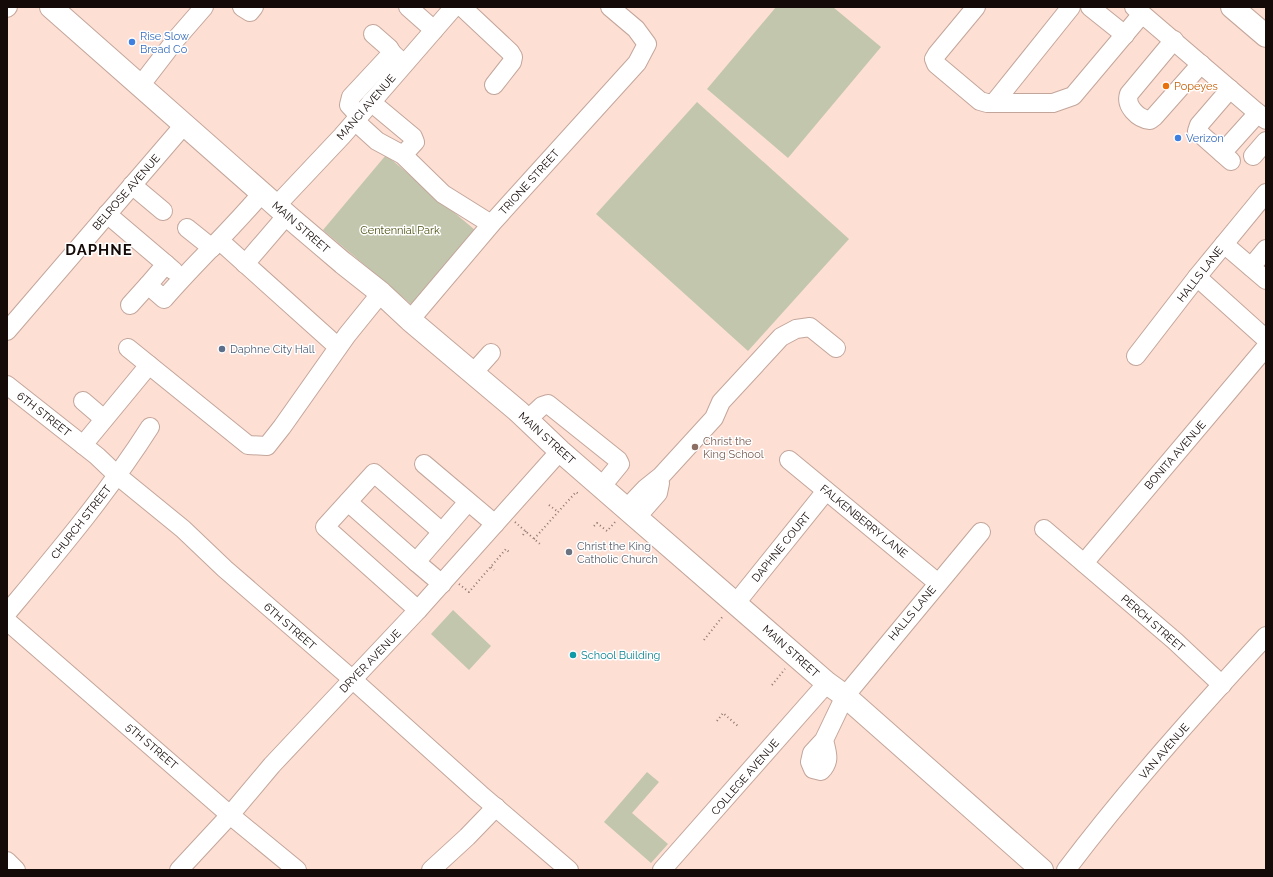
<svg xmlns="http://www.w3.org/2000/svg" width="1273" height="877" font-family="Raleway,sans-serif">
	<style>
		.green { fill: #c2c6ac }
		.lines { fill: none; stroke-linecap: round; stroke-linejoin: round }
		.minor-casing { stroke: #c3a69b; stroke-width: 20 }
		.major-casing { stroke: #c3a69b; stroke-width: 24 }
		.path { stroke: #8d7871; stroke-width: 2; stroke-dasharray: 1 3; stroke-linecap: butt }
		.minor { stroke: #fff; stroke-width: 18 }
		.major { stroke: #fff; stroke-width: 22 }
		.shop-dot { fill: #3f7fe0; stroke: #fff; stroke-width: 1.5 }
		.food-dot { fill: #e8710a; stroke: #fff; stroke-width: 1.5 }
		.service-dot { fill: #5c6f8a; stroke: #fff; stroke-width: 1.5 }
		.education-dot { fill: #8d6e63; stroke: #fff; stroke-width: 1.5 }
		.worship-dot { fill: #6b7280; stroke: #fff; stroke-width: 1.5 }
		.culture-dot { fill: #0f9aa8; stroke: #fff; stroke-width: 1.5 }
		.labels { text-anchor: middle; stroke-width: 3; stroke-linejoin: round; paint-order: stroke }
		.shop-label { font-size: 11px; fill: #366cbe; stroke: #fff; text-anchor: start }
		.food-label { font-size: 11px; fill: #c56008; stroke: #fff; text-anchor: start }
		.street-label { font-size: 11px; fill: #140a07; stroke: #fff }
		.park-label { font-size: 11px; fill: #4d5111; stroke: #fff }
		.service-label { font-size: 11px; fill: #4e5e75; stroke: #fff; text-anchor: start }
		.education-label { font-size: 11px; fill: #785e54; stroke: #fff; text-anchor: start }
		.worship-label { font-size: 11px; fill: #5b616d; stroke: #fff; text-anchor: start }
		.culture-label { font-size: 11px; fill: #0d838f; stroke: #fff; text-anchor: start }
		.district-label { font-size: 15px; font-weight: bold; letter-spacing: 1px; fill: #140a07; stroke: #fff }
	</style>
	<rect width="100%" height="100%" fill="#fedfd4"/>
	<g class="green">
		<polygon points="776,7 833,7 881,47 788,158 707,89"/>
		<polygon points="697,102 849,239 748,351 596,214"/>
		<polygon points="386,155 475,230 412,305 323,230"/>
		<polygon points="453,610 491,646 469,670 431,634"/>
		<polygon points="647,772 659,782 632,813 668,844 651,863 604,822"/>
	</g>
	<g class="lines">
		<defs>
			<g id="minor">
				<polyline points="242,7 250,12 254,7"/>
				<polyline points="408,7 434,30"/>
				<polyline points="462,7 510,52 513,57 512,62 494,85"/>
				<polyline points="976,7 937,54 934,59 936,64 980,101 987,103 994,103 1071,7"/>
				<polyline points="1090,7 1125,35"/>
				<polyline points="1134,7 1266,120"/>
				<polyline points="7,8 8,7"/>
				<polyline points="373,34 389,48 392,53"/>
				<path d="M1174 40 1129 94C1125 106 1138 119 1150 120L1154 117 1201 64"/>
				<polyline points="140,86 177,38 204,7"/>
				<polyline points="1230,89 1199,125 1197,131 1231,161"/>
				<polyline points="371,102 413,137 415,142 403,155"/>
				<polyline points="994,103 1053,103 1073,96 1142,14"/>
				<polyline points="359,116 349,105 351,97 392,53 404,64"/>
				<polyline points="355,121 377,141 403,155 443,194 491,224"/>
				<polyline points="1222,153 1258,113"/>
				<polyline points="1253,156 1266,141"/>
				<polyline points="132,185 163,211"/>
				<polyline points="276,206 342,136 454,7"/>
				<polyline points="107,214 174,271"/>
				<polyline points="187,228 212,248"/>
				<polyline points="220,241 338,347"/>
				<polyline points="1224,244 1266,280"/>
				<path d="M166 264 148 285 164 299C195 263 231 230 262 193"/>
				<polyline points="245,264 287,215"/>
				<polyline points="1251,267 1266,249"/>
				<polyline points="1197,277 1266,339"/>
				<polyline points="130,305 148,285"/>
				<polyline points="410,320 493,222 637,63 647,44 636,29 610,7"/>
				<polyline points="7,331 184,125"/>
				<polyline points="128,348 248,445 267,446 282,427 347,335 381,293"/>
				<polyline points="1136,356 1197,277 1266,193"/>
				<polyline points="473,373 491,353"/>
				<polyline points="7,385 97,456 118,476 183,529 225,569 352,679 480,794 569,870"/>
				<polyline points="83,401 104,419"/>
				<polyline points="527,420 542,406 548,404 618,460 620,464 602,486"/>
				<polyline points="83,445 149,365"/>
				<polyline points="789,460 938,583"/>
				<polyline points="424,464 495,524"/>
				<polyline points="348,502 416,562 467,503"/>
				<polyline points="627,508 646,488 661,476 714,418 721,402 781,337 796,329 810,327 836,348"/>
				<polyline points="637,517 658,493 660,483"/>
				<polyline points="1044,529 1175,641 1222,685"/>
				<polyline points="416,562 442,584"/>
				<polyline points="1084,563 1266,347"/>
				<polyline points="736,603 826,491"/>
				<polyline points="418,610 325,527 374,473 442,532"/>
				<path d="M7 613C57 553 108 493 150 427"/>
				<polyline points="7,621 230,815 297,870"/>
				<path d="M824 740C827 753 831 761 821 771L813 769 810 762 812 753 824 740 845 696 981 532"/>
				<polyline points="7,861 16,870"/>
				<polyline points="179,870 230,815 272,765 418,610 560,451"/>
				<polyline points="431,870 467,837 496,807"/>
				<polyline points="662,870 827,683"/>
				<path d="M1066 870C1128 788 1197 711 1266 636"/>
			</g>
			<g id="major">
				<polyline points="51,7 289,217 343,263 381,293 410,320 519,412 560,451 827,683 845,696 1042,870"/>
				<polyline points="1232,7 1266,36"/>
			</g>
		</defs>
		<use href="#minor" class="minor-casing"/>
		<use href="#major" class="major-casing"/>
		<g class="path">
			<polyline points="549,505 558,512"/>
			<polyline points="515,522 541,545"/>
			<polyline points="594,526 597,523 607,531 616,521"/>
			<polyline points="523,535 526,531"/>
			<polyline points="534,539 576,492 580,495"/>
			<polyline points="491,567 494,570"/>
			<polyline points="459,584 469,592 506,549 509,552 510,551"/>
			<polyline points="704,640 723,616"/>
			<polyline points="772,685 785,669"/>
			<polyline points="717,721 723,713 739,727"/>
		</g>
		<use href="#minor" class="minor"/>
		<use href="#major" class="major"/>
	</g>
	<g class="shop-dot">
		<circle cx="132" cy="42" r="4"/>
		<circle cx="1178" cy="138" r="4"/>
	</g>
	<circle class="food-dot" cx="1166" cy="86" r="4"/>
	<circle class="service-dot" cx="222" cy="349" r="4"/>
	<circle class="education-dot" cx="695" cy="447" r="4"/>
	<circle class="worship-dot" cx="569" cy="552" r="4"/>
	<circle class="culture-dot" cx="573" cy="655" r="4"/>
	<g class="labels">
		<g class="shop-label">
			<text x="140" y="40">Rise Slow<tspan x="140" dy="13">Bread Co</tspan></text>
			<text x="1186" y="142">Verizon</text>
		</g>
		<g class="food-label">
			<text x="1174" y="90">Popeyes</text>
		</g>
		<g class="street-label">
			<text transform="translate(366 107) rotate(-49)" y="4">MANCI AVENUE</text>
			<text transform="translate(529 182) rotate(-48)" y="4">TRIONE STREET</text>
			<text transform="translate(126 192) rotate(-49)" y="4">BELROSE AVENUE</text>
			<text transform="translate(301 227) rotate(41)" y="4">MAIN STREET</text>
			<text transform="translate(1200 274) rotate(-52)" y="4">HALLS LANE</text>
			<text transform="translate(44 414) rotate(38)" y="4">6TH STREET</text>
			<text transform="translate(547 438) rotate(42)" y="4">MAIN STREET</text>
			<text transform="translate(1175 455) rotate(-49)" y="4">BONITA AVENUE</text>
			<text transform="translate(864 521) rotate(39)" y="4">FALKENBERRY LANE</text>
			<text transform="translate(81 522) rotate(-52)" y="4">CHURCH STREET</text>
			<text transform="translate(781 547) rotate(-51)" y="4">DAPHNE COURT</text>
			<text transform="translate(912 613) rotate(-50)" y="4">HALLS LANE</text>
			<text transform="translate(1153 623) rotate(41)" y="4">PERCH STREET</text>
			<text transform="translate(290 626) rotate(41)" y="4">6TH STREET</text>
			<text transform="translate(791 651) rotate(42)" y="4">MAIN STREET</text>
			<text transform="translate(370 661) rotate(-46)" y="4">DRYER AVENUE</text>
			<text transform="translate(152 746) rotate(41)" y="4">5TH STREET</text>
			<text transform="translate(1164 751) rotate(-49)" y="4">VAN AVENUE</text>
			<text transform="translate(745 777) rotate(-49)" y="4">COLLEGE AVENUE</text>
		</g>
		<g class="park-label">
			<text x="400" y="234">Centennial Park</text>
		</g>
		<g class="service-label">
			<text x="230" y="353">Daphne City Hall</text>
		</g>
		<g class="education-label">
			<text x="703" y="445">Christ the<tspan x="703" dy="13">King School</tspan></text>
		</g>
		<g class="worship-label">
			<text x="577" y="550">Christ the King<tspan x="577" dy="13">Catholic Church</tspan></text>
		</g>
		<g class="culture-label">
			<text x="581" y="659">School Building</text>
		</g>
		<g class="district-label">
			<text x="99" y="255">DAPHNE</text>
		</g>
	</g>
	<rect width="1273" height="877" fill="none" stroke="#140a07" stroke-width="16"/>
</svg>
